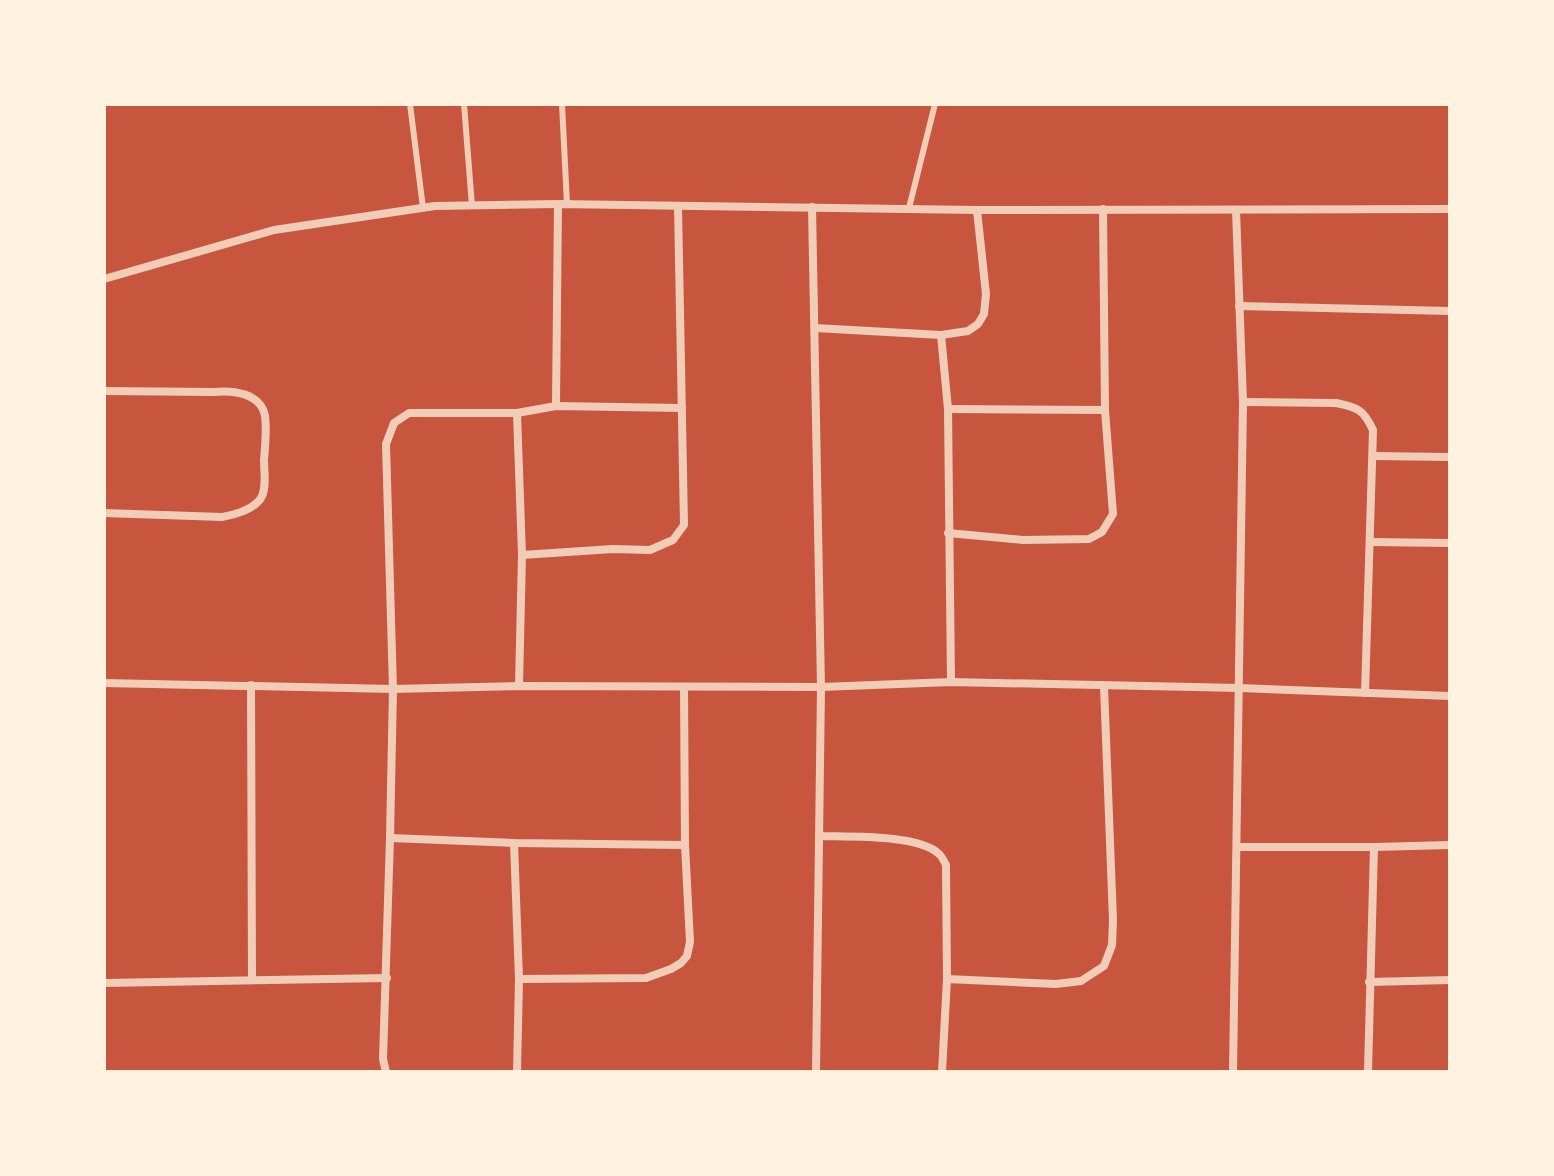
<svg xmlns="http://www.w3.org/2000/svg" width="1554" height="1176" font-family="'Public Sans',sans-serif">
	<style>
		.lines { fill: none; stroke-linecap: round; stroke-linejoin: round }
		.service { stroke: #f1ccb7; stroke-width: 6 }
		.minor { stroke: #f1ccb7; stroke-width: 8 }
	</style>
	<rect width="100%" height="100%" fill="#c8553d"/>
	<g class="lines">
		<g class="service">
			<polyline points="410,104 423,208"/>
			<polyline points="464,104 472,206"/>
			<polyline points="562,104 567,204"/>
			<polyline points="909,208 935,104"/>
		</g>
		<g class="minor">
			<polyline points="812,207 821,687 816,1072"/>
			<polyline points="104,279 274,230 435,206 558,204"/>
			<polyline points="1239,306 1450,311"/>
			<polyline points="815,328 941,335 968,331 978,324 984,314 986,294 977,210"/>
			<polyline points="941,335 948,409 951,682"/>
			<path d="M104 391 214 392C233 390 261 393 265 416 267 430 265 447 264 460 264 471 267 488 261 498 254 509 235 515 222 517L104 513"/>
			<path d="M1243 402 1336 403C1357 407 1364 410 1373 430L1365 693"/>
			<polyline points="556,406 558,204 977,210 1450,209"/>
			<polyline points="948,409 1105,410"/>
			<polyline points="517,413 522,555 519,686"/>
			<polyline points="1373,456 1450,457"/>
			<polyline points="948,533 1023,540 1089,539 1102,532 1113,514 1105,410 1103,209"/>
			<polyline points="1370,542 1450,543"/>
			<polyline points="522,555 613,549 650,550 673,540 684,525 678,206"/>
			<polyline points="104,683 393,689 519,686 821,687 951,682 1240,688 1450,696"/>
			<polyline points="251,685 252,979"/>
			<path d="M819 836C848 837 919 834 939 854 941 855 945 863 946 865L947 979 942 1072"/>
			<polyline points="390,838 514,843 685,845"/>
			<polyline points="514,843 519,979 517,1072"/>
			<polyline points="1238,847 1374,847 1450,845"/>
			<polyline points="519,979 646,978 671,969 681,963 687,956 690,942 685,845 684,687"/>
			<polyline points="947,979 1056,984 1081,981 1104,966 1112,945 1113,920 1104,686"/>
			<polyline points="1369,982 1450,980"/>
			<polyline points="104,983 387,978"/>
			<polyline points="386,1072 383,1059 390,838 393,689 386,444 394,423 409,413 517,413 556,406 682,408"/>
			<polyline points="1233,1072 1243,402 1236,210"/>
			<polyline points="1368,1072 1374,847"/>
		</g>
	</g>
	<rect width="1554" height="1176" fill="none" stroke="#fff3e0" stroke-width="212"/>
</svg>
